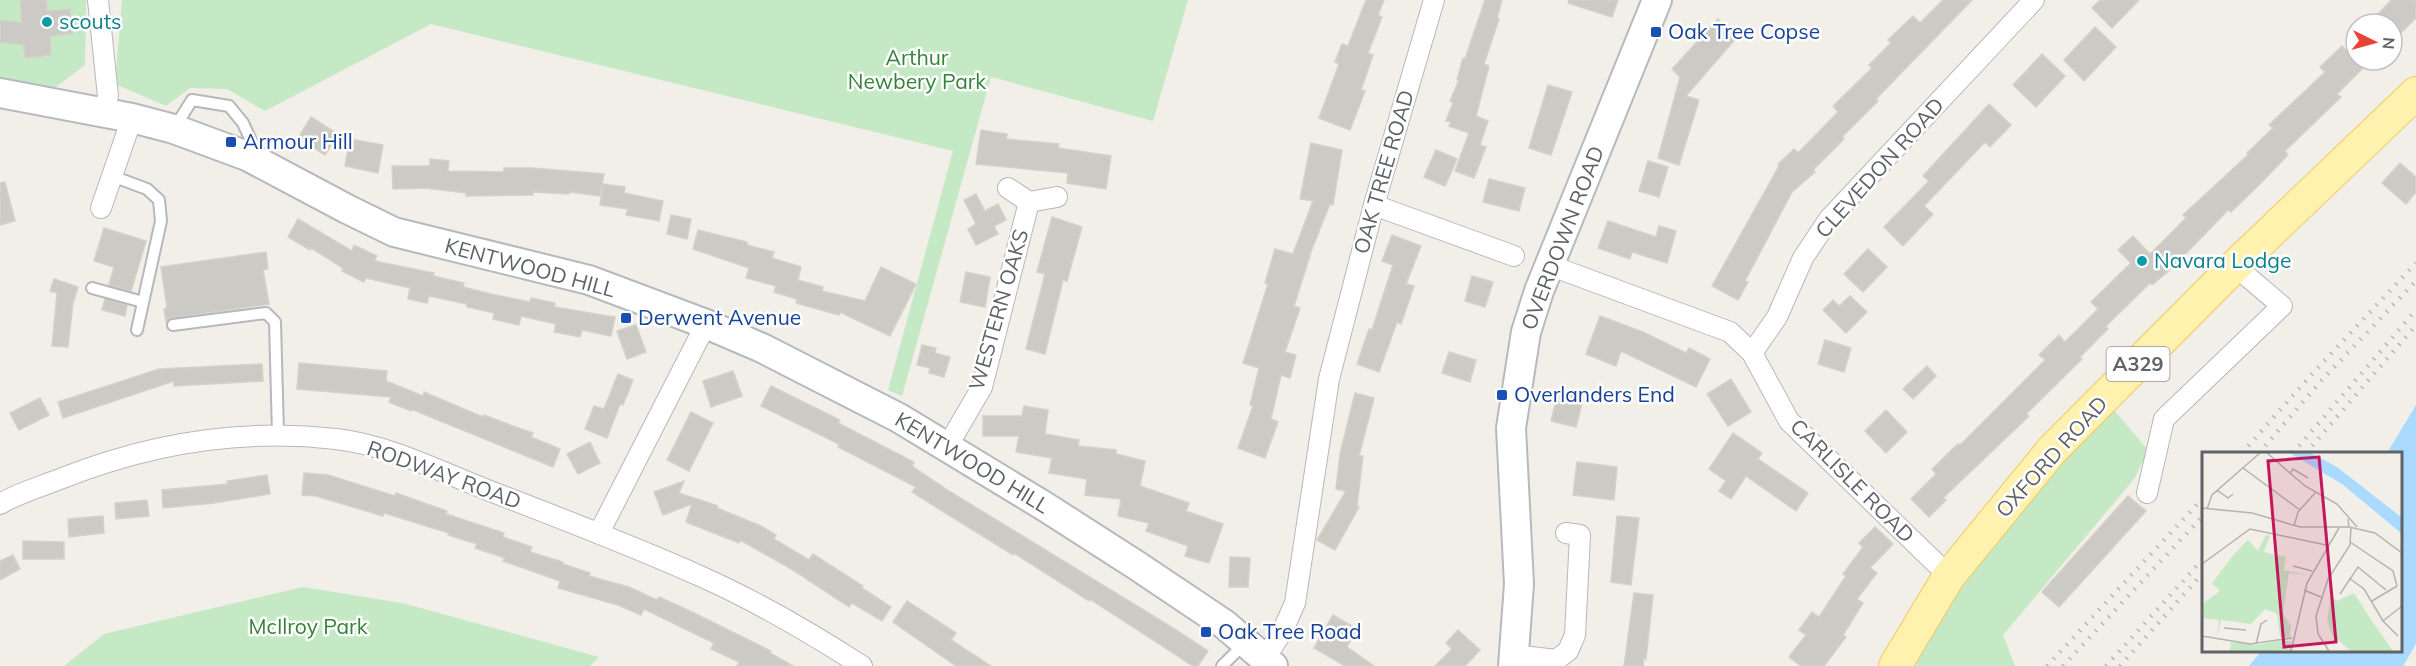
<svg xmlns="http://www.w3.org/2000/svg" width="2416" height="666" font-family="Mulish,sans-serif">
	<style>
		.green { fill: #c5e8c5 }
		.water { fill: #aadaff }
		.building { fill: #cccac5; stroke: #d6d1c6; stroke-width: 1.5 }
		.lines { fill: none; stroke-linecap: round; stroke-linejoin: round }
		.lane-casing { stroke: #b5b8bc; stroke-width: 14 }
		.street-casing { stroke: #b5b8bc; stroke-width: 22 }
		.secondary-casing { stroke: #b6babf; stroke-width: 32 }
		.primary-casing { stroke: #f2c960; stroke-width: 34 }
		.lane { stroke: #fff; stroke-width: 10 }
		.street { stroke: #fff; stroke-width: 20 }
		.secondary { stroke: #fff; stroke-width: 28 }
		.primary { stroke: #fff2af; stroke-width: 32 }
		.rail { stroke: #b6b7b8; stroke-width: 4.5; stroke-dasharray: 1.5 8; stroke-linecap: butt }
		.culture-dot { fill: #0f9aa8; stroke: #fff; stroke-width: 2 }
		.transit-dot { fill: #1a4fb4; stroke: #fff; stroke-width: 2 }
		.labels { text-anchor: middle; stroke-width: 5; stroke-linejoin: round; paint-order: stroke }
		.shield { fill: #fff; stroke: #8f9295; stroke-width: 1.5 }
		.shield-label { font-size: 20px; font-weight: bold; fill: #5f6368 }
		.culture-label { font-size: 21px; fill: #0d838f; stroke: #fff; text-anchor: start }
		.transit-label { font-size: 21px; fill: #164399; stroke: #fff; text-anchor: start }
		.park-label { font-size: 21px; fill: #348238; stroke: #fff }
		.street-label { font-size: 21px; fill: #5f6368; stroke: #fff }
		.inset-road { fill: none; stroke: #b3b3b1; stroke-width: 1.5 }
		.view { fill: #c2185b; fill-opacity: 0.15; stroke: #c2185b; stroke-width: 3 }
		.inset-edge { fill: none; stroke: #5f6368; stroke-width: 3 }
	</style>
	<rect width="100%" height="100%" fill="#f1efe8"/>
	<g class="green">
		<polygon points="0,0 86,0 85,65 53,89 0,82"/>
		<polygon points="122,0 1188,0 1153,121 991,77 902,396 888,390 953,151 431,24 265,111 227,89 190,88 166,106 115,84"/>
		<polygon points="2113,409 2148,450 2135,478 2003,635 2015,666 1918,666 1913,662 1962,567"/>
		<polygon points="303,587 402,603 599,657 590,666 64,666 104,634"/>
	</g>
	<polygon class="water" points="2416,405 2416,644 2403,666 2249,666 2262,650 2400,650 2400,453 2387,453"/>
	<g class="building">
		<polygon points="20,0 46,0 47,11 70,9 72,34 50,36 51,55 25,58 24,45 0,42 0,20 22,23"/>
		<polygon points="1366,0 1384,0 1378,15 1382,17 1368,53 1373,55 1361,90 1365,91 1350,130 1319,118 1339,64 1335,62 1342,44 1348,46"/>
		<polygon points="1485,0 1502,0 1497,18 1499,19 1484,64 1489,66 1476,116 1488,121 1480,145 1486,147 1474,178 1455,171 1469,133 1449,126 1451,122 1446,121 1453,103 1450,101 1459,80 1457,80 1463,58 1465,59"/>
		<polygon points="1569,0 1618,0 1612,17 1568,3"/>
		<polygon points="1943,0 1972,0 1876,99 1878,101 1842,137 1844,139 1813,170 1815,172 1792,192 1745,281 1748,282 1738,300 1712,286 1779,166 1778,164 1794,149 1798,153 1838,112 1833,106 1872,68 1869,65 1891,43 1888,40 1913,16 1920,23"/>
		<polygon points="2100,0 2139,0 2112,28 2092,8"/>
		<polygon points="2391,0 2416,0 2416,18 2392,42 2392,24 2369,24"/>
		<polygon points="1718,19 1737,37 1686,96 1699,100 1679,165 1658,158 1680,77 1672,69"/>
		<polygon points="2095,27 2116,47 2084,81 2064,60"/>
		<polygon points="2342,46 2363,68 2337,94 2341,97 2285,151 2288,155 2260,184 2231,212 2228,210 2171,269 2152,285 2150,283 2106,326 2108,329 2080,357 2082,359 2026,414 2029,416 1943,498 1946,500 1929,517 1911,499 1936,474 1932,469 1958,444 1960,445 2045,360 2039,355 2059,335 2065,342 2098,309 2091,302 2131,263 2118,250 2133,236 2150,254 2186,218 2183,215 2249,154 2247,153 2273,128 2269,125 2325,72 2320,67"/>
		<polygon points="2042,54 2065,76 2036,107 2013,85"/>
		<polygon points="1548,85 1572,92 1551,155 1529,148"/>
		<polygon points="1989,104 2011,125 1990,147 1985,142 1924,206 1933,214 1903,246 1884,227 1929,181 1923,176"/>
		<polygon points="311,117 338,134 325,155 298,138"/>
		<polygon points="981,130 1007,134 1006,139 1059,144 1058,148 1111,156 1106,189 1067,183 1068,173 976,164"/>
		<polygon points="350,139 383,145 378,173 345,166"/>
		<polygon points="1311,143 1342,150 1333,205 1330,204 1312,249 1294,306 1300,308 1285,352 1296,355 1290,378 1281,375 1271,419 1278,422 1265,458 1238,448 1253,406 1250,405 1259,368 1243,363 1268,284 1265,283 1275,249 1293,254 1313,201 1300,199"/>
		<polygon points="1436,150 1457,159 1445,186 1424,177"/>
		<polygon points="430,159 449,161 448,171 504,172 504,168 533,168 604,174 600,196 569,192 569,194 533,192 533,195 466,196 466,193 426,188 393,189 392,166 430,166"/>
		<polygon points="1648,161 1668,167 1659,197 1639,191"/>
		<polygon points="2400,163 2416,177 2416,192 2406,204 2382,183"/>
		<polygon points="1489,179 1525,188 1519,211 1483,202"/>
		<polygon points="5,182 15,221 0,225 0,183"/>
		<polygon points="603,184 625,187 624,193 663,201 659,221 626,215 628,209 600,205"/>
		<polygon points="976,194 985,211 998,204 1006,220 994,226 998,234 976,245 968,229 976,224 964,200"/>
		<polygon points="671,215 691,219 687,239 667,234"/>
		<polygon points="1052,217 1082,227 1067,281 1063,280 1045,354 1026,349 1045,274 1037,272"/>
		<polygon points="298,219 352,251 354,245 377,256 374,261 434,273 433,276 464,283 463,287 491,294 530,302 531,298 555,303 554,307 615,317 611,336 582,330 580,337 554,332 556,324 521,316 519,325 493,319 494,313 467,307 467,304 429,296 427,303 408,299 410,288 366,278 364,282 342,271 343,268 311,248 310,250 288,237"/>
		<polygon points="1608,221 1656,237 1659,226 1676,231 1667,263 1632,252 1630,259 1598,248"/>
		<polygon points="104,228 146,241 131,291 109,285 114,267 94,261"/>
		<polygon points="698,230 747,242 747,245 774,252 772,258 801,267 798,280 823,287 822,291 865,301 881,267 916,284 890,336 840,312 839,315 796,303 797,299 774,292 776,286 746,278 749,268 693,249"/>
		<polygon points="1392,235 1421,246 1406,284 1414,286 1401,324 1397,322 1379,372 1357,364 1369,329 1372,330 1393,265 1382,261"/>
		<polygon points="1868,249 1887,267 1863,292 1844,274"/>
		<polygon points="266,252 268,269 263,270 269,304 172,318 166,322 164,309 167,308 161,267"/>
		<polygon points="966,272 990,277 985,307 960,302"/>
		<polygon points="1472,276 1493,282 1485,307 1465,301"/>
		<polygon points="54,279 78,287 73,303 68,347 52,346 57,293 50,291"/>
		<polygon points="1850,296 1867,312 1846,333 1823,310 1833,300 1839,306"/>
		<polygon points="105,299 127,305 125,316 102,310"/>
		<polygon points="1600,316 1643,332 1686,353 1689,348 1710,359 1696,387 1621,351 1616,366 1586,354"/>
		<polygon points="636,325 646,352 627,359 617,331"/>
		<polygon points="1825,340 1851,348 1844,372 1818,364"/>
		<polygon points="922,345 936,348 935,353 950,357 944,377 929,373 930,368 917,365"/>
		<polygon points="1449,352 1476,360 1470,382 1442,373"/>
		<polygon points="299,363 387,371 386,381 423,396 424,392 483,417 484,415 513,426 533,433 531,437 560,449 553,467 411,409 411,411 389,402 391,397 297,389"/>
		<polygon points="262,364 263,381 174,386 174,381 63,418 58,402 159,369"/>
		<polygon points="1927,366 1936,376 1913,399 1903,389"/>
		<polygon points="733,371 742,396 711,407 703,381"/>
		<polygon points="618,374 633,380 623,405 620,404 607,438 585,429 594,406 604,409"/>
		<polygon points="1731,379 1751,412 1728,426 1707,394"/>
		<polygon points="771,386 840,420 838,423 914,462 912,466 949,491 1173,628 1208,651 1198,666 1193,666 1090,599 1089,601 1014,553 1013,555 947,514 912,492 916,487 838,447 839,444 761,406"/>
		<polygon points="1559,390 1584,396 1576,427 1551,421"/>
		<polygon points="1355,393 1374,398 1359,456 1363,456 1357,506 1359,507 1335,550 1317,540 1346,491 1336,489 1340,454"/>
		<polygon points="40,398 49,415 19,430 10,413"/>
		<polygon points="1024,406 1048,410 1045,434 1079,440 1078,446 1116,450 1116,454 1145,461 1140,486 1189,503 1186,511 1223,524 1209,563 1185,556 1188,546 1146,531 1149,523 1118,516 1121,499 1085,495 1087,479 1049,473 1052,458 1016,452 1019,436 983,436 983,416 1022,416"/>
		<polygon points="1886,410 1907,432 1886,453 1865,431"/>
		<polygon points="691,412 713,423 689,471 667,460"/>
		<polygon points="1733,433 1762,453 1758,459 1808,493 1796,511 1746,476 1731,499 1719,491 1726,481 1709,469"/>
		<polygon points="590,442 600,463 578,474 567,454"/>
		<polygon points="1577,462 1617,467 1614,500 1573,495"/>
		<polygon points="304,473 328,475 395,496 396,493 447,511 446,514 504,533 503,537 532,547 530,552 563,562 563,564 590,573 589,576 629,587 657,600 659,597 690,611 771,651 770,653 793,666 737,666 739,662 711,649 714,643 644,609 641,615 618,605 558,588 560,581 503,561 505,558 475,548 477,544 448,535 449,533 384,513 383,516 316,496 302,495"/>
		<polygon points="267,475 270,494 214,503 163,508 162,490 228,484 227,481"/>
		<polygon points="684,481 679,493 718,506 717,508 761,526 776,535 774,539 809,560 813,554 863,586 862,588 891,607 882,621 852,603 849,607 793,570 740,540 739,543 686,522 692,504 663,515 654,492"/>
		<polygon points="2128,496 2146,511 2059,607 2042,592"/>
		<polygon points="147,500 149,516 116,519 115,503"/>
		<polygon points="103,516 104,533 69,537 68,519"/>
		<polygon points="1617,516 1639,518 1631,585 1611,582"/>
		<polygon points="1875,527 1893,544 1870,568 1877,573 1857,599 1863,603 1843,635 1846,637 1824,666 1801,666 1789,657 1806,635 1799,630 1812,612 1819,617 1846,576 1843,574 1863,547 1859,543"/>
		<polygon points="23,541 64,542 64,559 23,559"/>
		<polygon points="13,555 20,569 0,580 0,561"/>
		<polygon points="1230,557 1250,558 1248,587 1229,587"/>
		<polygon points="1634,593 1653,595 1646,659 1644,658 1643,666 1624,666"/>
		<polygon points="907,601 956,633 951,640 991,666 956,666 893,622"/>
		<polygon points="1333,615 1357,629 1347,647 1374,666 1345,666 1314,648"/>
		<polygon points="1458,630 1480,650 1465,666 1435,666 1452,649 1446,643"/>
	</g>
	<g class="lines">
		<defs>
			<g id="lane">
				<polyline points="175,127 192,100 229,106 243,123 258,156"/>
				<polyline points="112,176 147,189 159,200 161,221 137,330"/>
				<polyline points="92,288 143,302"/>
				<polyline points="173,325 266,313 275,322 278,434"/>
				<polyline points="1222,666 1244,644"/>
			</g>
			<g id="street">
				<polyline points="98,0 108,96 104,112"/>
				<polyline points="1008,188 1029,202 1057,197"/>
				<polyline points="1374,205 1514,256"/>
				<polyline points="101,208 132,118"/>
				<polyline points="1549,265 1730,332 1752,353 1789,421 1949,576"/>
				<polyline points="1752,353 1777,317 1803,258 1829,219 2034,0"/>
				<polyline points="947,447 982,387 1029,202"/>
				<polyline points="2147,493 2164,419 2282,306 2235,266"/>
				<path d="M0 504C18 493 40 487 60 479 150 443 240 428 336 439 389 445 441 472 490 491 560 518 631 545 700 576 756 601 811 633 862 666"/>
				<polyline points="599,533 706,324"/>
				<polyline points="1514,655 1556,660 1568,651 1575,635 1580,535 1566,533"/>
				<polyline points="1265,658 1282,632 1295,603 1329,379 1374,205 1434,0"/>
			</g>
			<g id="secondary">
				<polyline points="0,93 132,118 174,129 247,156 347,209 394,232 589,280 706,324 762,348 899,418 1044,506 1136,565 1224,624 1273,666"/>
				<polyline points="1513,666 1519,584 1511,428 1526,332 1539,291 1657,0"/>
			</g>
			<polyline id="primary" points="1895,666 1949,576 2052,450 2235,266 2416,93"/>
		</defs>
		<use href="#lane" class="lane-casing"/>
		<use href="#street" class="street-casing"/>
		<use href="#secondary" class="secondary-casing"/>
		<use href="#primary" class="primary-casing"/>
		<use href="#lane" class="lane"/>
		<use href="#street" class="street"/>
		<use href="#secondary" class="secondary"/>
		<use href="#primary" class="primary"/>
		<g class="rail">
			<polyline points="2242,453 2312,374 2416,263"/>
			<polyline points="2259,453 2321,381 2416,281"/>
			<polyline points="2293,453 2416,310"/>
			<polyline points="2306,453 2416,325"/>
			<polyline points="2047,666 2203,498"/>
			<polyline points="2063,666 2203,516"/>
			<polyline points="2106,666 2203,559"/>
			<polyline points="2120,666 2203,573"/>
		</g>
	</g>
	<g class="culture-dot">
		<circle cx="47" cy="22" r="6"/>
		<circle cx="2142" cy="261" r="6"/>
	</g>
	<g class="transit-dot">
		<rect x="1650" y="26" width="12" height="12" rx="3"/>
		<rect x="225" y="136" width="12" height="12" rx="3"/>
		<rect x="620" y="312" width="12" height="12" rx="3"/>
		<rect x="1496" y="389" width="12" height="12" rx="3"/>
		<rect x="1200" y="626" width="12" height="12" rx="3"/>
	</g>
	<g class="labels">
		<rect class="shield" x="2106.5" y="347" width="63" height="34" rx="4.5"/>
		<g class="shield-label">
			<text x="2138" y="371">A329</text>
		</g>
		<g class="culture-label">
			<text x="59" y="29">scouts</text>
			<text x="2154" y="268">Navara Lodge</text>
		</g>
		<g class="transit-label">
			<text x="1668" y="39">Oak Tree Copse</text>
			<text x="243" y="149">Armour Hill</text>
			<text x="638" y="325">Derwent Avenue</text>
			<text x="1514" y="402">Overlanders End</text>
			<text x="1218" y="639">Oak Tree Road</text>
		</g>
		<g class="park-label">
			<text x="917" y="65">Arthur<tspan x="917" dy="24">Newbery Park</tspan></text>
			<text x="308" y="634">McIlroy Park</text>
		</g>
		<g class="street-label">
			<text transform="translate(1880 168) rotate(-48)" y="7">CLEVEDON ROAD</text>
			<text transform="translate(1384 172) rotate(-74)" y="7">OAK TREE ROAD</text>
			<text transform="translate(1563 238) rotate(-69)" y="7">OVERDOWN ROAD</text>
			<text transform="translate(530 268) rotate(15)" y="7">KENTWOOD HILL</text>
			<text transform="translate(999 310) rotate(-74)" y="7">WESTERN OAKS</text>
			<text transform="translate(2052 457) rotate(-48)" y="7">OXFORD ROAD</text>
			<text transform="translate(972 463) rotate(31)" y="7">KENTWOOD HILL</text>
			<text transform="translate(444 475) rotate(20)" y="7">RODWAY ROAD</text>
			<text transform="translate(1852 481) rotate(45)" y="7">CARLISLE ROAD</text>
		</g>
	</g>
	<g transform="translate(2202 452)">
		<rect width="200" height="200" fill="#f1efe8"/>
		<path d="M64 83 68 84 62 100 84 105 82 118 107 123 87 121 81 161 89 174 88 185H78L75 162 63 157 49 172 19 168 15 186 17 168 0 166V152L18 139 10 131 33 101 46 88 56 99ZM152 141 169 168 191 199H149L130 183 125 168 129 144 135 149ZM81 188 89 190V198L28 199 29 190 55 193Z" fill="#c5e8c5"/>
		<path d="M86 0H107L135 15 199 65V81L140 32Z" fill="#aadaff"/>
		<path class="inset-road" d="M64 0 103 34 135 52 155 75M41 16 98 58M88 21 91 17 106 26M15 38 26 46 31 42M0 56 50 61 98 75H147M5 57 10 43 59 0M146 67 147 75 173 81 200 101M92 74 96 60 113 41M148 90 191 119 195 134M0 112 48 77 124 93M91 114 110 119M147 126 162 137 181 169 196 184M102 138 119 145M138 142 156 115 184 138M170 149 195 134M181 169 200 154M22 176 44 178M0 184 48 192 90 186M54 192 59 172 65 168M89 199 105 131 137 76M127 199 116 182 114 164 126 127 148 93 149 75"/>
		<path class="view" d="M117 5 134 190 82 195 66 9Z"/>
		<rect width="200" height="200" class="inset-edge"/>
	</g>
	<g transform="translate(2374 42) rotate(95)"><circle r="28" fill="#ffffff" stroke="#bfc1c3" stroke-width="1.5"/>
	<path d="M0-4.5L10 22L0 15L-10 22Z" fill="#ea4335"/>
	<text y="-9" font-size="16" font-weight="bold" text-anchor="middle" fill="#5f6368">N</text>
	</g>
</svg>
